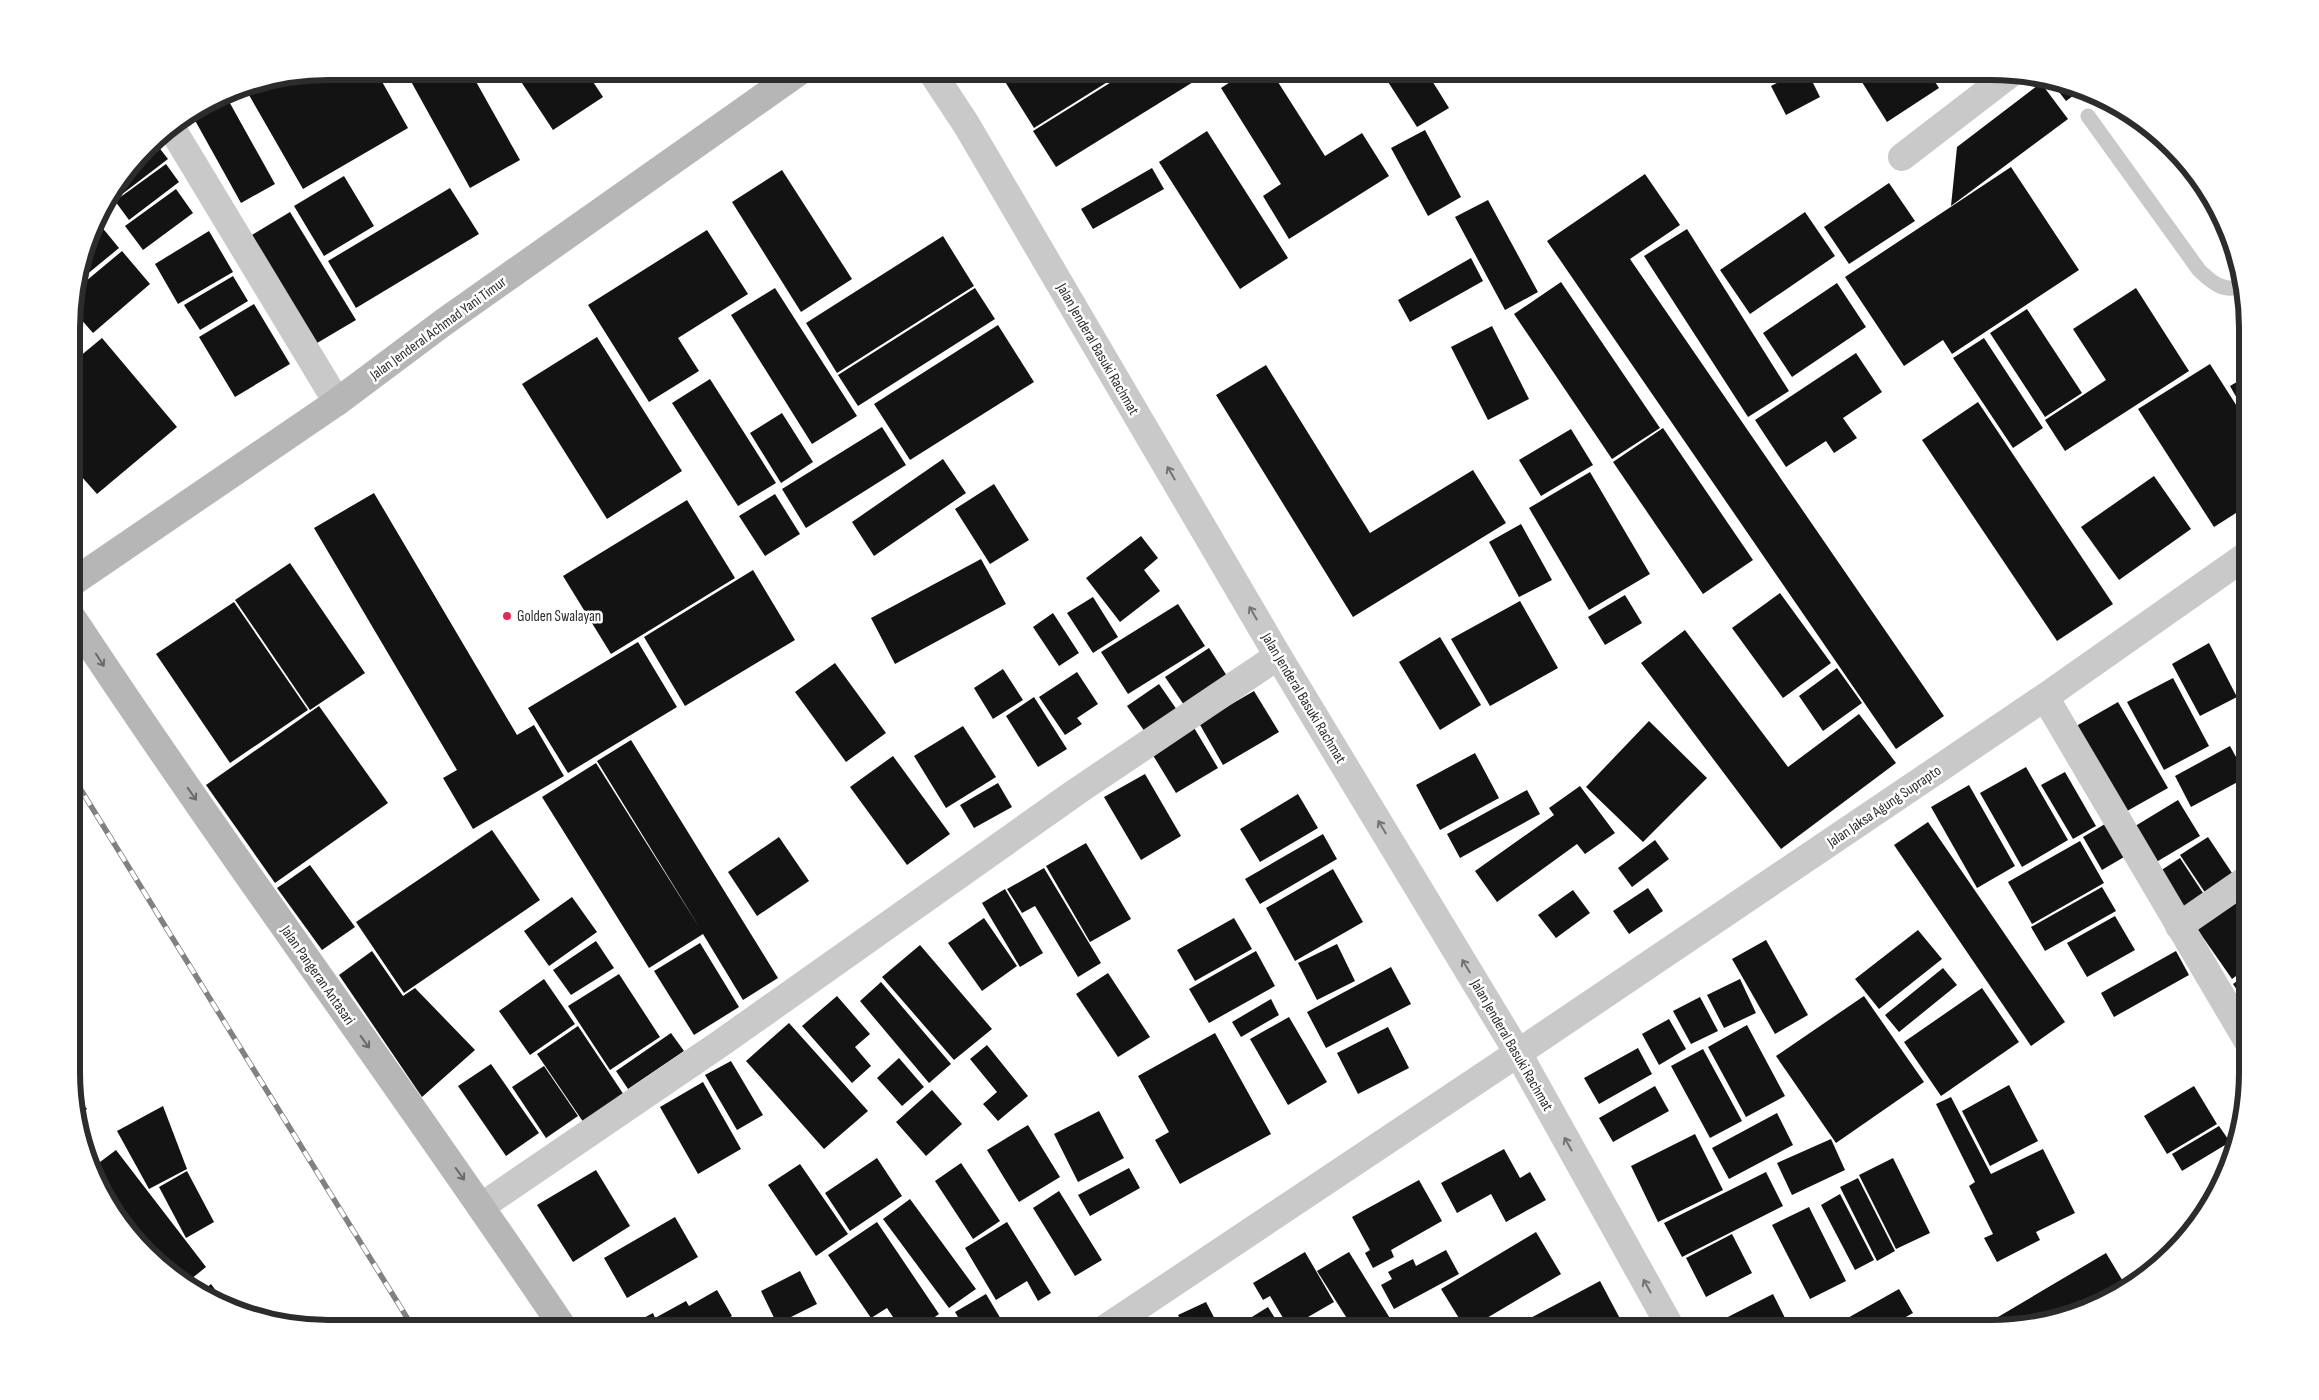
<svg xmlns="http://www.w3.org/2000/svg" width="2319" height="1400" font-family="'Sofia Sans Condensed',sans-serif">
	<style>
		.building { fill: #131313 }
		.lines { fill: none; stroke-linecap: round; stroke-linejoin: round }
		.service { stroke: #c9c9c9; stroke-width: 15 }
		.minor { stroke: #c9c9c9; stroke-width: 28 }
		.tertiary { stroke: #c9c9c9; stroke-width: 28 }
		.secondary { stroke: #b6b6b6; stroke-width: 28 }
		.rail-casing { stroke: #818181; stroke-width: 5.5 }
		.rail { stroke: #fff; stroke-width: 4; stroke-dasharray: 11; stroke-linecap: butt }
		.oneway { stroke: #737373 }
		.oneway2 { stroke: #6a6a6a }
		.poi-dot { fill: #e92755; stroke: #fff; stroke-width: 2 }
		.labels { text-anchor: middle; stroke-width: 5; stroke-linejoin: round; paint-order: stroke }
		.street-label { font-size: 15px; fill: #2c2c2c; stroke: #fff }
		.poi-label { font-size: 15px; fill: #2c2c2c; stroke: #fff; text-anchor: start }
		.rim { fill: none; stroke: #2c2c2c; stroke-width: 6 }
	</style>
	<rect width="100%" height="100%" fill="#fff"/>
	<g class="building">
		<polygon points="328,71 376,71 408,128 303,189 245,88"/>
		<polygon points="416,71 470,71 520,160 470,188 408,76"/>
		<polygon points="514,71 586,71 603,97 553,130"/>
		<polygon points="1001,71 1125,71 1034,128 999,72"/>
		<polygon points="1129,71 1193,71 1198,79 1056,167 1033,131"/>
		<polygon points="1247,71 1271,71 1325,156 1362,133 1389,176 1289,239 1263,196 1281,184 1221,88"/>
		<polygon points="1381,71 1426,71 1449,108 1417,127"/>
		<polygon points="1800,71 1807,71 1820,97 1786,115 1771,86"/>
		<polygon points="1855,71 1928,71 1939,88 1887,122"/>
		<polygon points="2049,79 2058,80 2081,90 2066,101"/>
		<polygon points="2041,83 2068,119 1951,206 1957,147"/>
		<polygon points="226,96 275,184 241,203 192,115"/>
		<polygon points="1425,130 1461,197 1428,216 1391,148"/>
		<polygon points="1207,131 1288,258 1240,289 1159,162"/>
		<polygon points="154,141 168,159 117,198 114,194"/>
		<polygon points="166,164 179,182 129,220 115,201"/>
		<polygon points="2011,167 2079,270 1952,354 1943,340 1904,366 1845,277"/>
		<polygon points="1152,168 1164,189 1093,229 1081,209"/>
		<polygon points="782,170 852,279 801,312 732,202"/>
		<polygon points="1645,174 1680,225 1630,259 1944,716 1896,749 1547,241"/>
		<polygon points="344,176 374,226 324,256 294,206"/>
		<polygon points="1889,183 1915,221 1849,264 1824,227"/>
		<polygon points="450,188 479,234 356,308 328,261"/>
		<polygon points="176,189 193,213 143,250 125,226"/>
		<polygon points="1488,200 1538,292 1505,310 1455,217"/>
		<polygon points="290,212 356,320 312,346 247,238"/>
		<polygon points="1805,212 1835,256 1750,314 1720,270"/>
		<polygon points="96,220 119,248 80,280 78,278"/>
		<polygon points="1687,229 1789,391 1748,417 1644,256"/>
		<polygon points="707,230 748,294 678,338 699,371 649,402 588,305"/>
		<polygon points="209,231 233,272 178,304 155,264"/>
		<polygon points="943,236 974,286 837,373 806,323"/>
		<polygon points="122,251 150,284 93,333 73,310 74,291"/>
		<polygon points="1471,258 1483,281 1410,322 1398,300"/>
		<polygon points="233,276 248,301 200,330 184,305"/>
		<polygon points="1561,282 1660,428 1612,459 1514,314"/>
		<polygon points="1837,283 1866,327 1792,377 1763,333"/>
		<polygon points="775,288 857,416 812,444 731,315"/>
		<polygon points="975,288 995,319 858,406 838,375"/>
		<polygon points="2136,288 2189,371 2065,451 2045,420 2106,380 2073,329"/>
		<polygon points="254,304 290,364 235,397 199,337"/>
		<polygon points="2027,309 2082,393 2045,417 1990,333"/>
		<polygon points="998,325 1034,382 910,460 874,404"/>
		<polygon points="1492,326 1529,399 1488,420 1451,347"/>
		<polygon points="597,337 682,471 607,519 522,384"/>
		<polygon points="102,338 177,427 97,494 73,467 73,362"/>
		<polygon points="1984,338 2043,428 2013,448 1953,358"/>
		<polygon points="1856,353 1882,392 1843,418 1857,438 1834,453 1826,441 1786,467 1755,420"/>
		<polygon points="2210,364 2247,422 2247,506 2214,527 2138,409"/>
		<polygon points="1266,365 1370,533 1473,470 1506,523 1353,617 1216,395"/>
		<polygon points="2247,376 2247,416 2230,386"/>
		<polygon points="710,379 776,483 738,506 672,403"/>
		<polygon points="1978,402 2113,604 2057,641 1922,440"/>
		<polygon points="782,413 813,462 781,483 750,433"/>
		<polygon points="882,427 906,465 806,528 782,489"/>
		<polygon points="1663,428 1753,560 1703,594 1613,462"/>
		<polygon points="1571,429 1593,465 1541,496 1519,460"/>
		<polygon points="943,459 966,493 874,556 852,522"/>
		<polygon points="1590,472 1650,574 1589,610 1529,508"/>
		<polygon points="2154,476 2191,529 2119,580 2081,527"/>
		<polygon points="994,484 1029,540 990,564 955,509"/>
		<polygon points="374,493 517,735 534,725 564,776 473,829 443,778 457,770 314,528"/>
		<polygon points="775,494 800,534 765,556 739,516"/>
		<polygon points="687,500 735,578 611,654 563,576"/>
		<polygon points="1521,524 1552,580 1519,597 1489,542"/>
		<polygon points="1141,536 1158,558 1144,570 1160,591 1120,622 1086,578"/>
		<polygon points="981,559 1006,604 895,664 871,618"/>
		<polygon points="290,563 365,673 310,710 235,600"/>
		<polygon points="753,570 795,640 685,706 644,637"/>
		<polygon points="1780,593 1831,663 1783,698 1732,628"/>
		<polygon points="1625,595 1642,623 1605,645 1588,617"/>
		<polygon points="1093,597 1118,637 1093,653 1067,613"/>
		<polygon points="1520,601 1558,668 1490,706 1451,639"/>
		<polygon points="234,602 308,710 230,763 156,654"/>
		<polygon points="1178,604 1205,646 1128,694 1101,652"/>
		<polygon points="1053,613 1079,653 1059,666 1033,627"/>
		<polygon points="1685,630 1788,767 1859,714 1896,763 1781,849 1641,663"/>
		<polygon points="1440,637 1481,705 1440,730 1399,662"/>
		<polygon points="638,642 677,707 568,773 528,708"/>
		<polygon points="2209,643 2237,697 2200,716 2172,664"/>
		<polygon points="1209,648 1227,676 1184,705 1165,677"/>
		<polygon points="2247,660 2247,674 2241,664"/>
		<polygon points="835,663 886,733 846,762 795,692"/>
		<polygon points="1837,668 1862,703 1823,731 1799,696"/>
		<polygon points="1003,669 1023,700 993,719 974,688"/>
		<polygon points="1077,672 1098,704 1077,718 1082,724 1065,735 1039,697"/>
		<polygon points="2173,678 2209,746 2164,770 2127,702"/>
		<polygon points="1159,684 1177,710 1145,732 1127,706"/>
		<polygon points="1254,691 1279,732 1223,765 1199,723"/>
		<polygon points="1034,697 1067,749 1038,767 1006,716"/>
		<polygon points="2118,702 2168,788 2120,815 2071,729"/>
		<polygon points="319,706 388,803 275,883 206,785"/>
		<polygon points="1649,721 1707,778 1643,842 1586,787"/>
		<polygon points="963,726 996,777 946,808 914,756"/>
		<polygon points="1193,726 1218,768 1176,793 1151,752"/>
		<polygon points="631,740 778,978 743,1000 703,934 649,968 542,797 596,763 701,930 597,761"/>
		<polygon points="2230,746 2247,777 2191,807 2175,776"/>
		<polygon points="1475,753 1499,798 1440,830 1416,785"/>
		<polygon points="893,756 950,834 907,865 850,787"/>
		<polygon points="2026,767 2068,840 2022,867 1980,793"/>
		<polygon points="2065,772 2096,826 2073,839 2041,785"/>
		<polygon points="1145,774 1181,836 1141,860 1104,797"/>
		<polygon points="998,783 1012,807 974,828 960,805"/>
		<polygon points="1969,785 2015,866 1977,888 1931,807"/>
		<polygon points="1580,786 1615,833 1585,854 1577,844 1497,902 1475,871 1554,815 1549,808"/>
		<polygon points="1527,790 1540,814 1460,858 1447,834"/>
		<polygon points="1298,794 1318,828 1260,862 1240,829"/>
		<polygon points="2178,800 2200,836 2153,864 2132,828"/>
		<polygon points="2247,820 2247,844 2236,826"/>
		<polygon points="1928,822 2065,1022 2031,1046 1894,845"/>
		<polygon points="2105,824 2124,857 2102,870 2083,837"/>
		<polygon points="492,830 540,900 404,993 356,922"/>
		<polygon points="1323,834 1337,859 1260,904 1245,879"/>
		<polygon points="779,837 809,881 757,916 728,872"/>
		<polygon points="2208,837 2236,879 2208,897 2180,855"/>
		<polygon points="1655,840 1669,859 1632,887 1618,868"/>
		<polygon points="2080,841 2104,883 2032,924 2008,882"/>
		<polygon points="1086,843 1131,919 1090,942 1046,866"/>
		<polygon points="2180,858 2207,899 2183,914 2157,873"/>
		<polygon points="310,865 355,927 322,950 277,888"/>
		<polygon points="1044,868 1101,963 1078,977 1035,906 1022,913 1007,889"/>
		<polygon points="1333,869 1363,922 1295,961 1266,908"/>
		<polygon points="2247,885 2247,968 2232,979 2193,923"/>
		<polygon points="2102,887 2116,911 2045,951 2031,927"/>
		<polygon points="1648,888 1663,911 1629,934 1613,911"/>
		<polygon points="1005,889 1043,953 1020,967 982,903"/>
		<polygon points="1573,890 1590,913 1556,938 1538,915"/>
		<polygon points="572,897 597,932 549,966 524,931"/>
		<polygon points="2115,916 2135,950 2087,977 2067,943"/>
		<polygon points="984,918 1017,966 982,991 948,943"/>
		<polygon points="1234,918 1252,949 1195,981 1177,950"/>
		<polygon points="1918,930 1942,959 1879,1009 1855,979"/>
		<polygon points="1766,940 1808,1015 1775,1034 1732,959"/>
		<polygon points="596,941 614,968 571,995 553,970"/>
		<polygon points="700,943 739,1007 694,1035 654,971"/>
		<polygon points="1337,944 1355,981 1317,1000 1298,963"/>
		<polygon points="920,945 992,1029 954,1060 882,977"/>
		<polygon points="372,951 403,996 415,988 475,1050 422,1097 339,975"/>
		<polygon points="1256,951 1275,986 1209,1023 1189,989"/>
		<polygon points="2176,951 2189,975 2114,1017 2101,993"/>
		<polygon points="1391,967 1411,1004 1326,1048 1307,1012"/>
		<polygon points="1943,968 1957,985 1899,1032 1885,1015"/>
		<polygon points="1108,973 1150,1037 1118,1057 1076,994"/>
		<polygon points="619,974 660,1037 610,1070 568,1006"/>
		<polygon points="2247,974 2247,1005 2233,984"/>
		<polygon points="544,979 575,1024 530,1055 499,1011"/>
		<polygon points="1740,979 1756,1013 1724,1028 1707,995"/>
		<polygon points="881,982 951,1064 929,1083 860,1001"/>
		<polygon points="1982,988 2019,1042 1941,1096 1904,1042"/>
		<polygon points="837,996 870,1034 855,1047 871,1066 852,1083 802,1026"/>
		<polygon points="1864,996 1924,1082 1836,1143 1776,1056"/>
		<polygon points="1700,997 1718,1031 1691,1044 1673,1011"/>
		<polygon points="1271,999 1279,1015 1241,1037 1232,1022"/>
		<polygon points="1289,1017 1327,1082 1288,1105 1250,1039"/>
		<polygon points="1669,1019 1686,1049 1659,1065 1642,1034"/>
		<polygon points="789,1023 868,1111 824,1149 746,1061"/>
		<polygon points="1747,1025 1785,1096 1746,1117 1708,1047"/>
		<polygon points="578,1026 628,1101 588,1129 537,1054"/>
		<polygon points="1388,1027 1409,1068 1358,1094 1337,1053"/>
		<polygon points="671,1033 684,1051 628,1089 616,1071"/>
		<polygon points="1215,1033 1271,1134 1180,1184 1155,1140 1169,1132 1138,1076"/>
		<polygon points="987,1045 1028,1096 998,1121 983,1104 997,1092 970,1059"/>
		<polygon points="1638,1048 1652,1074 1599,1104 1584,1078"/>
		<polygon points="1703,1049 1742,1121 1710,1138 1671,1066"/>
		<polygon points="899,1058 924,1087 902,1106 877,1078"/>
		<polygon points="731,1061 763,1115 737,1130 705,1075"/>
		<polygon points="491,1064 539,1133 506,1156 458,1086"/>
		<polygon points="544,1066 578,1116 546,1138 512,1087"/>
		<polygon points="703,1082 741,1149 698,1174 660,1107"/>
		<polygon points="2009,1085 2038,1141 1990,1166 1962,1111"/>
		<polygon points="1655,1086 1669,1111 1613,1142 1599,1118"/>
		<polygon points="2194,1086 2217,1124 2167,1154 2144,1116"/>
		<polygon points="932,1090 962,1124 926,1156 896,1122"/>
		<polygon points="73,1091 87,1109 76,1118 73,1105"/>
		<polygon points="1951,1097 1991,1174 2043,1149 2075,1213 2036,1232 2040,1240 1997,1262 1984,1238 1993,1234 1969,1186 1975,1182 1936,1104"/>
		<polygon points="163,1106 187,1169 149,1189 117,1131"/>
		<polygon points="1099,1111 1124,1158 1078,1182 1054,1134"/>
		<polygon points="1777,1113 1793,1145 1729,1179 1712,1148"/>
		<polygon points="1028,1125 1060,1177 1019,1202 987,1150"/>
		<polygon points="2219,1126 2230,1142 2182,1171 2172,1154"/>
		<polygon points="1695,1134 1723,1190 1658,1222 1631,1166"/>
		<polygon points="1831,1139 1845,1170 1792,1195 1777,1163"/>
		<polygon points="1504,1149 1520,1178 1530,1172 1546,1200 1506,1222 1491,1194 1457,1213 1441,1183"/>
		<polygon points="116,1150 206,1267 186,1283 177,1273 174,1275 147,1254 113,1212 92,1168"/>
		<polygon points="877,1158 902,1196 850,1231 825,1193"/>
		<polygon points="1893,1158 1930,1233 1896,1249 1859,1175"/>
		<polygon points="961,1163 1000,1221 973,1239 935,1181"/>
		<polygon points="800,1164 848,1234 816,1256 768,1185"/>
		<polygon points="1129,1168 1140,1188 1090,1216 1078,1195"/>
		<polygon points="596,1170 630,1226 573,1262 537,1205"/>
		<polygon points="187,1171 214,1222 186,1238 159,1187"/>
		<polygon points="1766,1172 1783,1206 1682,1257 1664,1223"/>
		<polygon points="1858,1178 1895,1251 1877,1261 1840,1187"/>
		<polygon points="1419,1180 1442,1221 1391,1250 1394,1257 1373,1268 1365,1253 1370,1250 1352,1217"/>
		<polygon points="1059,1191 1102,1260 1075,1276 1033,1208"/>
		<polygon points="1840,1194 1874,1260 1855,1270 1821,1205"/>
		<polygon points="910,1199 976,1289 949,1308 883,1219"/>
		<polygon points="1809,1207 1846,1281 1810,1299 1772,1225"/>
		<polygon points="675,1217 698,1257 627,1298 604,1258"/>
		<polygon points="877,1222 939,1314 918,1329 901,1329 887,1308 871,1318 828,1255"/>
		<polygon points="1007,1222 1051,1293 1038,1301 1027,1281 996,1300 965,1248"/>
		<polygon points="1536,1232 1561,1274 1470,1328 1465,1328 1441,1289"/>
		<polygon points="1732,1234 1752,1273 1706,1297 1686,1258"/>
		<polygon points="1446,1250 1459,1274 1394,1309 1381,1285 1392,1279 1388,1272 1413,1259 1416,1266"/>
		<polygon points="1305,1252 1334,1302 1289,1328 1270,1296 1263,1300 1253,1283"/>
		<polygon points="1349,1252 1396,1328 1353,1328 1317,1271"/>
		<polygon points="2106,1253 2127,1288 2120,1294 2073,1315 2005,1328 1998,1317"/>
		<polygon points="800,1271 817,1304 777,1324 761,1291"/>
		<polygon points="1600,1281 1625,1328 1512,1328"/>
		<polygon points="211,1284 227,1306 199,1294"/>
		<polygon points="1899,1289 1913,1313 1886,1328 1830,1328"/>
		<polygon points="717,1290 732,1316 717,1325 719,1329 637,1329 634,1323 653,1313 655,1318 686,1301 689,1306"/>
		<polygon points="986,1294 1005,1326 1001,1329 965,1329 955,1312"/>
		<polygon points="1773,1294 1790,1328 1721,1328 1718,1322"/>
		<polygon points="1206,1302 1219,1327 1185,1328 1178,1315"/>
		<polygon points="1268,1307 1281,1328 1234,1328"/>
		<polygon points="1927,1319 1932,1328 1909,1328"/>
		<polygon points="842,1321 847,1329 828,1329"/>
	</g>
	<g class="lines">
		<path class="service" d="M2088 116 2199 270C2211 282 2224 293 2242 286"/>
		<g class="minor">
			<polyline points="171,127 337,402"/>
			<polyline points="1902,157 2010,74"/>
			<polyline points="2045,697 2247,1040"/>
			<polyline points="2179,926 2247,879"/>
			<polyline points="482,1206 724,1041 1076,792 1278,656"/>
			<polyline points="1106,1328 1518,1053"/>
		</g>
		<g class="tertiary">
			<polyline points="931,71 966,124 1278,656 1518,1053 1671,1328"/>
			<polyline points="1518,1053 2045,697 2247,555"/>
		</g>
		<g class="secondary">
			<polyline points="73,582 337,402 444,322 800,71"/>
			<path d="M73 619C232 860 404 1090 564 1329"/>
		</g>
		<defs>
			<polyline id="rail" points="73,777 414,1329"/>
		</defs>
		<use href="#rail" class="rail-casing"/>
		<use href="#rail" class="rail"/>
	</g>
	<defs><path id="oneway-shaft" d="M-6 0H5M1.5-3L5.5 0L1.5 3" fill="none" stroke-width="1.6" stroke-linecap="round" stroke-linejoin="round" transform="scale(1.25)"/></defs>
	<g class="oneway">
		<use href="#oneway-shaft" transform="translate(1171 473) rotate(-120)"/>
		<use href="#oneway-shaft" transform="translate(1253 613) rotate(-120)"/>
		<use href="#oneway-shaft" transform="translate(1382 827) rotate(-121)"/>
		<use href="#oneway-shaft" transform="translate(1466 966) rotate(-121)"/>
		<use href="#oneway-shaft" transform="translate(1568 1144) rotate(-119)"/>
		<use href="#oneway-shaft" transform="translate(1647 1286) rotate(-119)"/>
	</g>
	<g class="oneway2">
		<use href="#oneway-shaft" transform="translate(100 660) rotate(57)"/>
		<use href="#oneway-shaft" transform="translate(192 794) rotate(55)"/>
		<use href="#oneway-shaft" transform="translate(365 1042) rotate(54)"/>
		<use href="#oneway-shaft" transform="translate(460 1174) rotate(54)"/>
	</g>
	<circle class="poi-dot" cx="507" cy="616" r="5"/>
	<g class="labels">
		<g class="street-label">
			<text transform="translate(438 328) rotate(-36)" y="5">Jalan Jenderal Achmad Yani Timur</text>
			<text transform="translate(1098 349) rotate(60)" y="5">Jalan Jenderal Basuki Rachmat</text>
			<text transform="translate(1304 698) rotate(59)" y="5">Jalan Jenderal Basuki Rachmat</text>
			<text transform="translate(1884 806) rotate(-34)" y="5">Jalan Jaksa Agung Suprapto</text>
			<text transform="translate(318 975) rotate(55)" y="5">Jalan Pangeran Antasari</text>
			<text transform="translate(1512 1045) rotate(60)" y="5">Jalan Jenderal Basuki Rachmat</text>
		</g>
		<g class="poi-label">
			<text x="517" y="621">Golden Swalayan</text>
		</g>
	</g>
	<path d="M0 0H2319V1400H0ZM328 80H1991A248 248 0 0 1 2239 328V1072A248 248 0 0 1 1991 1320H328A248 248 0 0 1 80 1072V328A248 248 0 0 1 328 80Z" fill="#fff" fill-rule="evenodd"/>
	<path class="rim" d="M328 80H1991A248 248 0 0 1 2239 328V1072A248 248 0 0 1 1991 1320H328A248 248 0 0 1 80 1072V328A248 248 0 0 1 328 80Z"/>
</svg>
